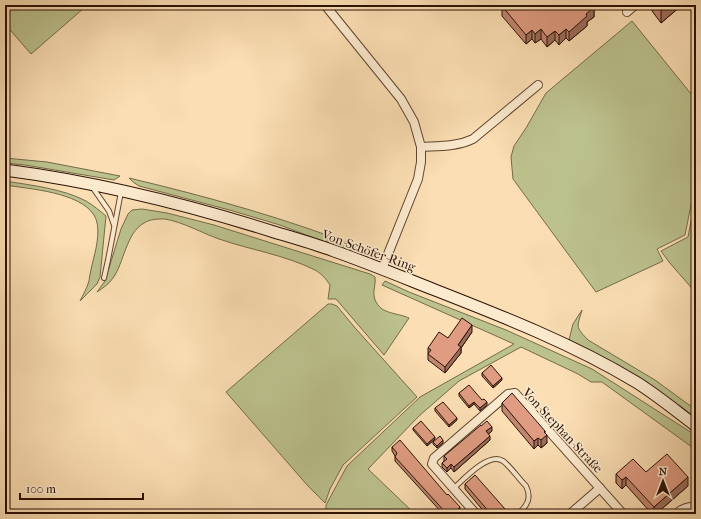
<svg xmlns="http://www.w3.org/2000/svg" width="701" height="519" font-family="'IM FELL French Canon',serif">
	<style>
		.green { fill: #bcc28e; stroke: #746a49 }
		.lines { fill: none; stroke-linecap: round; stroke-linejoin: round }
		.lane-casing { stroke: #5f4430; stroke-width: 6 }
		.street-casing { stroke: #5f4430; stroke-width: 10 }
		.secondary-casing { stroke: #2b1104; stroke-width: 13 }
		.lane { stroke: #fceace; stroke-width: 4 }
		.street { stroke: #fceace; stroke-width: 8 }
		.secondary { stroke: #fceace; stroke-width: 11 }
		.wall { fill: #c08670; stroke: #2b1104 }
		.shaded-wall { fill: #9c6d5b; stroke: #2b1104 }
		.building { fill: #df9c82; stroke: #2b1104 }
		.labels { text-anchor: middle; stroke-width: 3; stroke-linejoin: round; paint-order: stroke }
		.street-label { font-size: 13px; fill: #2b1104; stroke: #fceace }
	</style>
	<rect width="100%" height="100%" fill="#fbdeb3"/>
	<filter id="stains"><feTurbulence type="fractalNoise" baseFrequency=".005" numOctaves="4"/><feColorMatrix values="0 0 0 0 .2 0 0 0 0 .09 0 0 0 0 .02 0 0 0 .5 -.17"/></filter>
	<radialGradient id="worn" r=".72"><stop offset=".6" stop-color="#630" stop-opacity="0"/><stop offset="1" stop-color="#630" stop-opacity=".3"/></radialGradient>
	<g class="green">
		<polygon points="5,5 81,5 84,8 31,54 5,24"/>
		<polygon points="632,21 696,100 696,180 685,235 657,249 663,261 596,292 513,179 511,157 514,146 526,128 546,93"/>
		<polygon points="5,158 47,162 120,176 114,180 25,165 5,163"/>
		<path d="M129 178C209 197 288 219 364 249L361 256 280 225 233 211 139 186 133 182Z"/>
		<path d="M5 181C30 185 64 189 86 201 93 205 100 211 106 216L100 277 97 284 80 301C83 295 87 288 89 281 90 273 92 265 94 257 97 245 101 226 94 215 79 192 30 189 5 185Z"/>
		<polygon points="696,194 696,293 669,262 661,251 688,237"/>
		<path d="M142 209 167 213 214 225 370 274 375 277C376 284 373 290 374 296 378 315 396 312 409 318L384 355 336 299H328L330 285C326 279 322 274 315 270 285 255 251 250 219 239 202 233 183 222 165 219 158 219 150 219 144 223 126 233 124 263 113 278 109 284 103 288 97 292L105 281 121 229 128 214 132 210Z"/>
		<polygon points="385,281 409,292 506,330 592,369 692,433 696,437 696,450 602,382 591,382 578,374 521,347 459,381 419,416 368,469 415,514 326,514 326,505 347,466 420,397 514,344 382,285"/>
		<polygon points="328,304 332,304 337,306 356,329 417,397 343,465 330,489 325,503 308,486 226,392"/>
		<path d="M582 310C577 328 575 326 588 340L655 380 696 410V420L569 340 573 324Z"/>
	</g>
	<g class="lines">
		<defs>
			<g id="lane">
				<polyline points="93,188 109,211 114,225"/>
				<polyline points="104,278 108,260 121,192"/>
				<path d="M453 489C463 480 489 451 503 461 510 466 519 479 526 486 532 498 527 506 518 514"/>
			</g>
			<g id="street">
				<polyline points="325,5 401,99 414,122 421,147 421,162 418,179 382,269"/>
				<polyline points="627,12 635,5"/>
				<path d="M421 147C439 146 456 147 473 139L538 85"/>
				<polyline points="476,514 432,464 434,458 508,394 515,393 623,514"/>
				<polyline points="570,514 600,488"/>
				<path d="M676 514C681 509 689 506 696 507"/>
			</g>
			<path id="secondary" d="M5 170C97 182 186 204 274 232 294 238 315 244 334 251 368 263 402 277 435 290 504 317 573 344 636 382 657 395 676 411 696 426"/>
		</defs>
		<use href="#lane" class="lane-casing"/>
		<use href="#street" class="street-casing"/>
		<use href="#secondary" class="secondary-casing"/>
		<use href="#lane" class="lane"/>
		<use href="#street" class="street"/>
		<use href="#secondary" class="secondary"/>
	</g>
	<g class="wall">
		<polygon points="500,5 598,5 594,8 594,17 587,22 587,26 569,41 566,38 559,45 555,40 547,47 541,39 535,43 532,39 526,44 502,16 502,9 500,7"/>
		<polygon points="652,5 681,5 681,6 661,23 652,11"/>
		<polygon points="472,332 461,348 461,353 445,373 428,360 428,348 448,338"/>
		<polygon points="482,373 502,380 493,388 482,376"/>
		<polygon points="459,393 482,400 487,405 480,411 474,404 469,408 459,396"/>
		<polygon points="502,403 545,434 547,443 541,448 538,445 534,449 502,411"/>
		<polygon points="435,408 457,420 449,427 435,411"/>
		<polygon points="481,426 492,431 488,434 490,440 454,472 451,468 447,472 442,467 442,463 444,461 444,456"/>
		<polygon points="413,428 435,439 427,446 413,430"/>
		<polygon points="433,442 443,443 437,448 433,444"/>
		<polygon points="392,447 460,512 458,514 443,514 395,461 395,456 392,451"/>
		<polygon points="646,472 688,486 656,514 652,514 626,485 622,489 616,483 616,474"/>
		<polygon points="465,484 505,513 504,514 486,514 465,489"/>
	</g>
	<g class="shaded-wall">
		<polygon points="590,5 598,5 594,8 594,17 587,22 587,26 569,41 569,32"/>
		<polygon points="666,5 681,5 681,6 661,23 661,9"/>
		<polygon points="541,29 541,39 535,43 535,34"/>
		<polygon points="566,29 566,38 559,45 559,35"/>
		<polygon points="532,30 532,39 526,44 526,35"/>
		<polygon points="555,31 555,40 547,47 547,37"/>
		<polygon points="472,325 472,332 461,348 461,353 445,373 445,367 458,345"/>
		<polygon points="502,378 502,380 493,388 493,386"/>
		<polygon points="474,402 474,404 469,408 469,406"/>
		<polygon points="487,402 487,405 480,411 480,408"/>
		<polygon points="457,418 457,420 449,427 449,425"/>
		<polygon points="492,427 492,431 486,436 486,431"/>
		<polygon points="545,431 545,436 547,435 547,443 541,448 541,440"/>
		<polygon points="490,436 490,440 454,472 454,467"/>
		<polygon points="435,437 435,439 427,446 427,444"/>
		<polygon points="538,438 538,445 534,449 534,441"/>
		<polygon points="443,440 443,443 437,448 437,446"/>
		<polygon points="451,464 451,468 447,472 447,468"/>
		<polygon points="626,477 626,485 622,489 622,480"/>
		<polygon points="688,477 688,486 656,514 654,514 654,507"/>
		<polygon points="460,507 460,512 458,514 453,514"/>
		<polygon points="505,509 505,513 504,514 499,514"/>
	</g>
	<g class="building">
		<polygon points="503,5 592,5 594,7 586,14 587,16 569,32 566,29 559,35 555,31 547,37 541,29 535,34 532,30 526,35 502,6"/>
		<polygon points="658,5 666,5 661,9"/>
		<polygon points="462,318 472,325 458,345 461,347 445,367 428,354 431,350 428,348 439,332 448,338"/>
		<polygon points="491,365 502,378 493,386 482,373"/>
		<polygon points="469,385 482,400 484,399 487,402 480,408 474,402 469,406 459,393"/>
		<polygon points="512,393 545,431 544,432 547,435 541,440 538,438 534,441 502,403"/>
		<polygon points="443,402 457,418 449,425 435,408"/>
		<polygon points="421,421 435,437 427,444 413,428"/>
		<polygon points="487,421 492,427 486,431 490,436 454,467 451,464 447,468 442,463 447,459 444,456 481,425 481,426"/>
		<polygon points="440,436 443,440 437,446 433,442"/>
		<polygon points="400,440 447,495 448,494 460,507 453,514 447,514 395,457 397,453 392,447"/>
		<polygon points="667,454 688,477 654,507 626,477 622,480 616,474 633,459 646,472"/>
		<polygon points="475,475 505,509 499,514 491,514 465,484"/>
	</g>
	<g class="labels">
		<g class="street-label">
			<text transform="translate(369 250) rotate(20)" y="5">Von-Schöfer-Ring</text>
			<text transform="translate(563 430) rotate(47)" y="5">Von-Stephan-Straße</text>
		</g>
	</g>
	<rect width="701" height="519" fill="none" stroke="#fbdeb3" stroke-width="20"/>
	<rect x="6" y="6" width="689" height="507" fill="none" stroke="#2b1104" stroke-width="2"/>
	<rect x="10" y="10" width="681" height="499" fill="none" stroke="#2b1104"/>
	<g transform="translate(663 481)" stroke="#fceace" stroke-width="3" paint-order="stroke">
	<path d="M0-3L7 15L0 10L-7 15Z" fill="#2b1104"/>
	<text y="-6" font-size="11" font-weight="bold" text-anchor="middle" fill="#2b1104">N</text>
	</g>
	<path d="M20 493v6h123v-6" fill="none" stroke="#2b1104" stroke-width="2"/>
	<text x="26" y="493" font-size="12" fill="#2b1104" stroke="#fceace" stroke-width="3" paint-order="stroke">100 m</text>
	<rect width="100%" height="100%" filter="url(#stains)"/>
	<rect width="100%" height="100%" fill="url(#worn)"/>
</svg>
